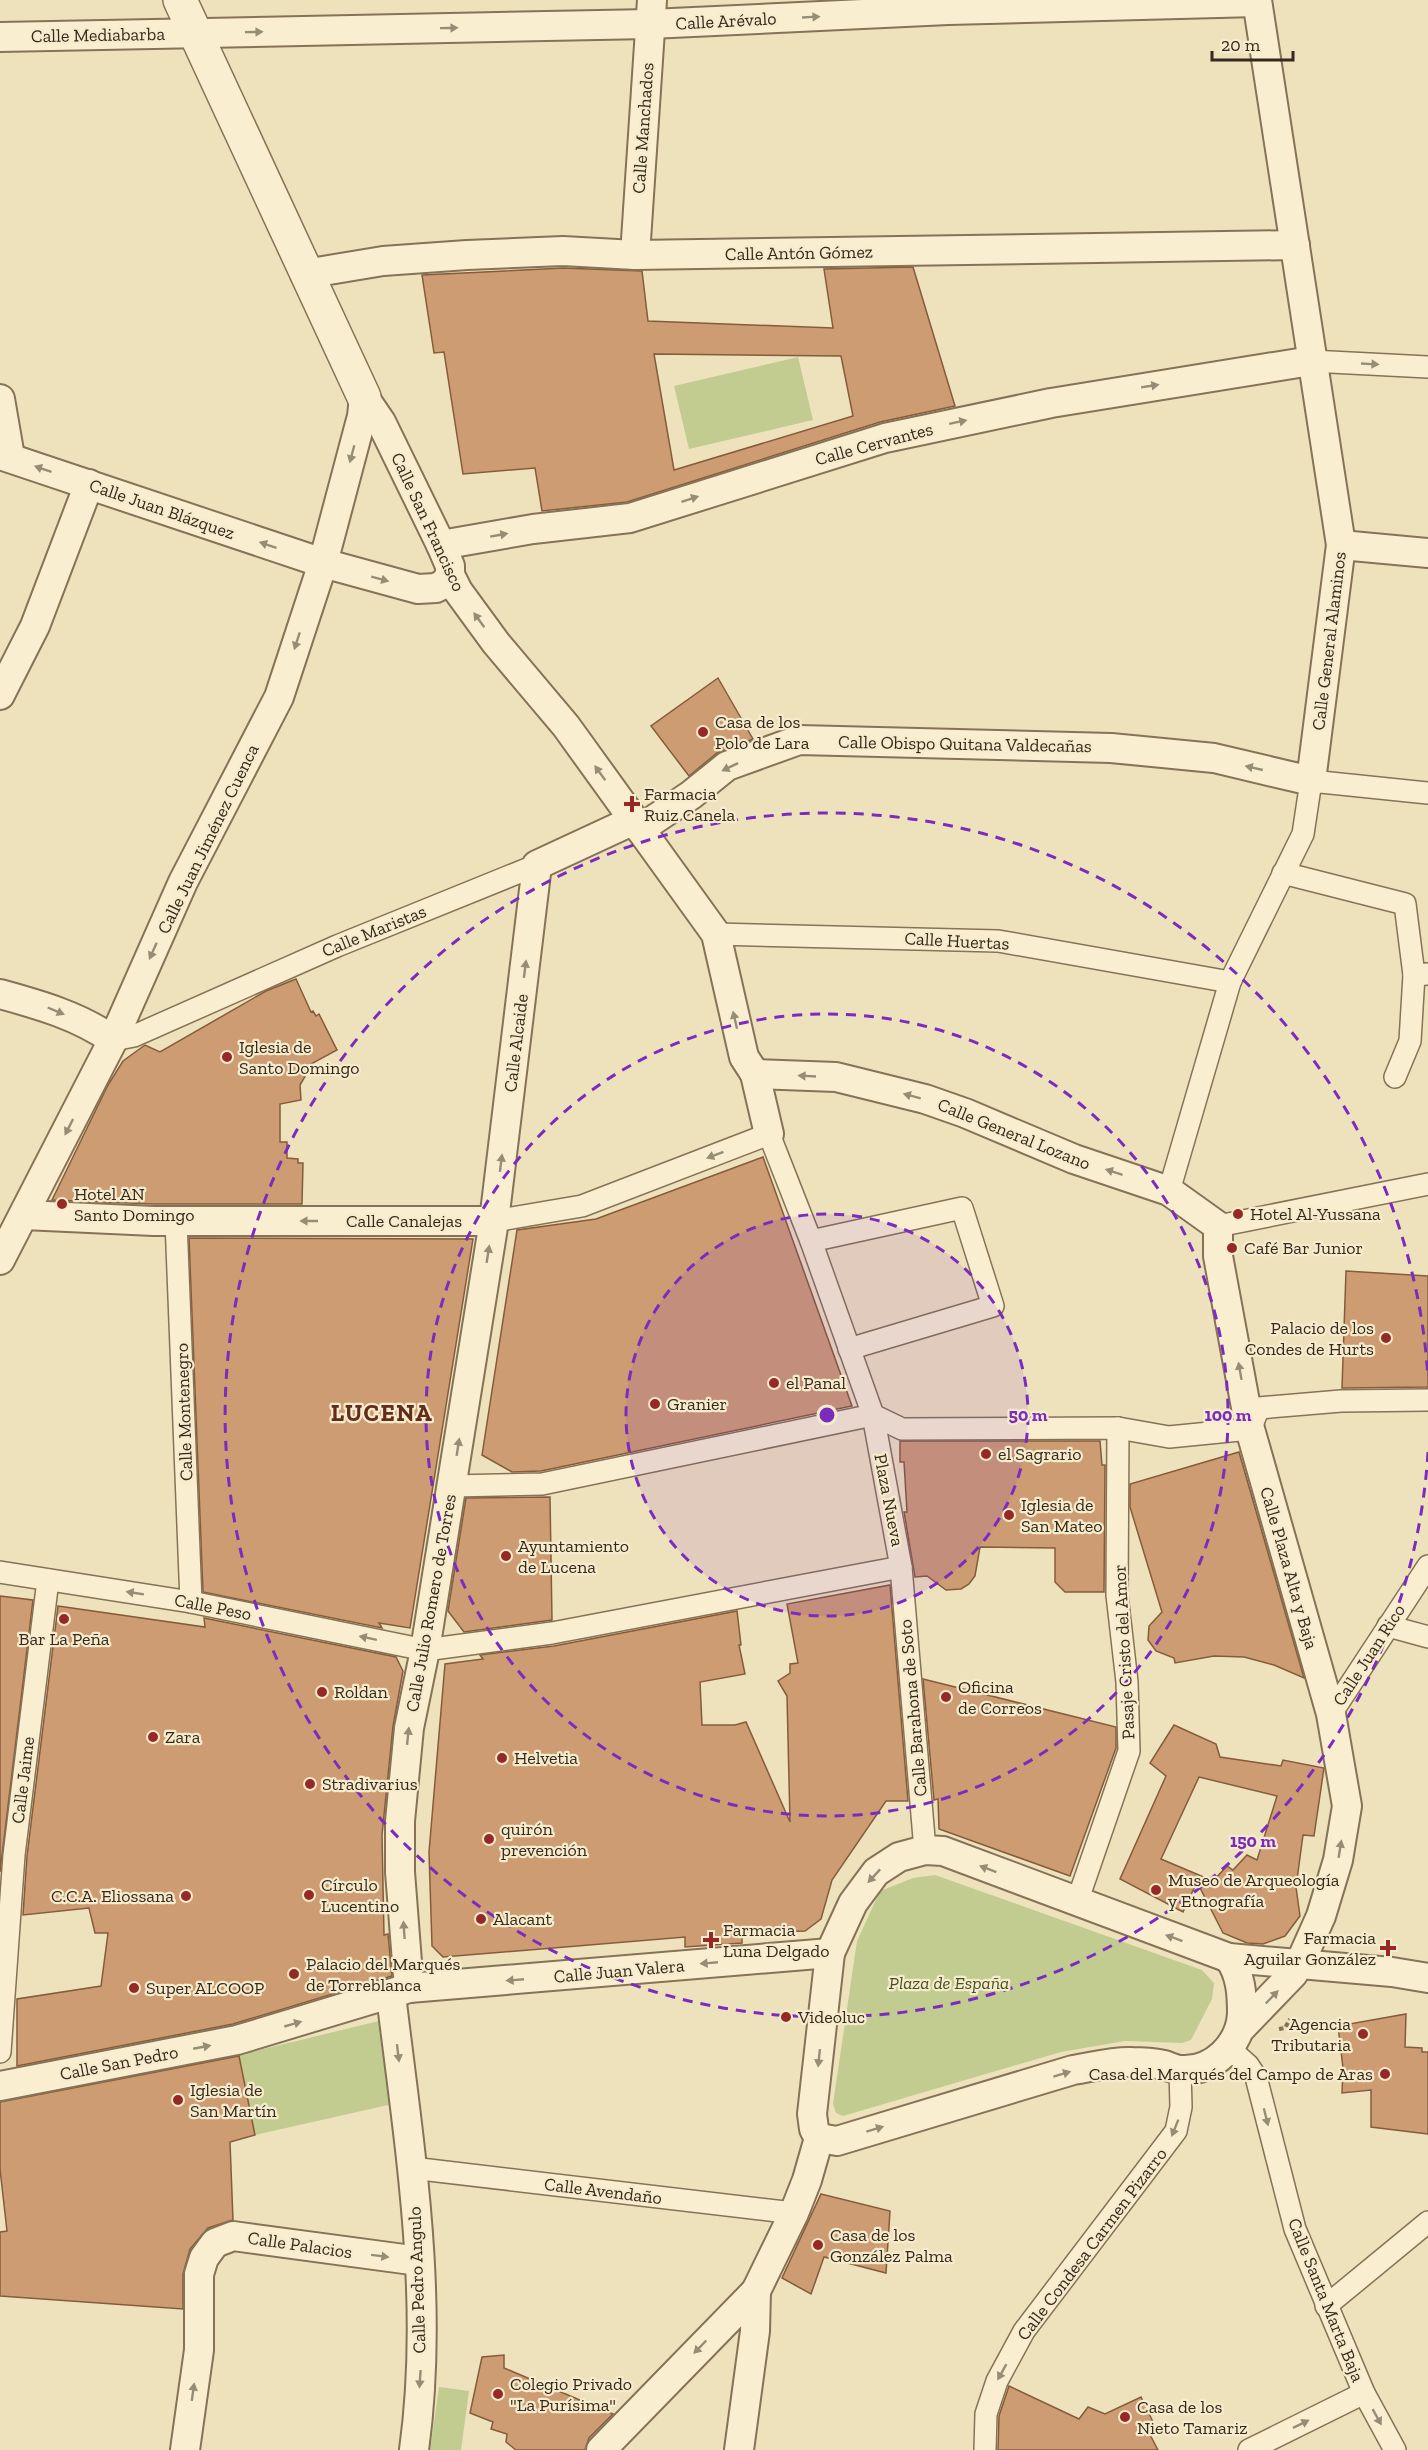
<svg xmlns="http://www.w3.org/2000/svg" width="1428" height="2450" font-family="'Zilla Slab',serif">
	<style>
		.green { fill: #c2cc91 }
		.building { fill: #cd9c72; stroke: #855c3b; stroke-width: 1.5; fill-rule: evenodd }
		.lines { fill: none; stroke-linecap: round; stroke-linejoin: round }
		.pedestrian-casing { stroke: #867256; stroke-width: 24 }
		.minor-casing { stroke: #867256; stroke-width: 32 }
		.tertiary-casing { stroke: #867256; stroke-width: 36 }
		.path { stroke: #867256; stroke-width: 4; stroke-dasharray: 4.5 3; stroke-linecap: butt }
		.pedestrian { stroke: #f9efd0; stroke-width: 21 }
		.minor { stroke: #f9efd0; stroke-width: 28 }
		.tertiary { stroke: #f9efd0; stroke-width: 33 }
		.oneway { fill: #978c76 }
		.ring { fill: none; stroke: #7b2cbf; stroke-width: 3; stroke-dasharray: 10 8 }
		.poi-dot { fill: #962925; stroke: #f6ebcc; stroke-width: 2 }
		.labels { text-anchor: middle; stroke-width: 4.5; stroke-linejoin: round; paint-order: stroke }
		.street-label { font-size: 18px; fill: #35291b; stroke: #f6ebcc }
		.poi-label { font-size: 18px; fill: #35291b; stroke: #f6ebcc; text-anchor: start }
		.park-label { font-size: 18px; font-style: italic; fill: #435221; stroke: #f6ebcc }
		.district-label { font-size: 24px; font-weight: bold; letter-spacing: 1.5px; fill: #622c1a; stroke: #f6ebcc }
		.centre { fill: #7b2cbf; stroke: #f6ebcc; stroke-width: 3 }
		.ring-label { font-size: 18px; text-anchor: middle; font-weight: bold; fill: #7b2cbf; stroke: #f6ebcc; stroke-width: 4.5; stroke-linejoin: round; paint-order: stroke }
	</style>
	<rect width="100%" height="100%" fill="#eee2bd"/>
	<g class="green">
		<polygon points="798,357 813,420 689,449 674,386"/>
		<polygon points="935,1875 1202,1970 1214,1983 1212,1999 1191,2040 1182,2043 1125,2041 1061,2052 843,2116 836,2113 833,2104 857,1941 880,1891 913,1878"/>
		<polygon points="379,2021 397,2103 255,2135 238,2055"/>
		<polygon points="439,2387 469,2391 461,2450 430,2450"/>
	</g>
	<g class="building">
		<path d="M913 267 955 406 880 422 627 502 542 511 535 468 463 474 444 352 434 353 422 275 563 268 642 271 648 321 833 328 824 269ZM654 354 841 356 853 416 674 470Z"/>
		<polygon points="718,678 753,739 717,753 689,776 651,726"/>
		<polygon points="296,979 311,1012 313,1011 316,1016 319,1014 337,1050 309,1065 310,1068 300,1085 301,1100 280,1104 280,1142 287,1142 287,1158 298,1159 298,1163 303,1163 302,1204 154,1204 52,1200 108,1085 123,1061 145,1045 160,1052 266,991"/>
		<polygon points="763,1157 852,1406 541,1471 512,1472 482,1455 517,1230 596,1219"/>
		<polygon points="189,1238 473,1239 410,1628 379,1623 382,1628 203,1592"/>
		<polygon points="1346,1271 1428,1276 1428,1387 1342,1388"/>
		<polygon points="900,1441 1100,1441 1102,1465 1105,1465 1104,1592 1065,1592 1055,1582 1055,1548 980,1547 975,1576 969,1584 961,1589 946,1590 927,1576 915,1577 904,1512 907,1512 904,1462 900,1462"/>
		<polygon points="1239,1452 1304,1678 1274,1665 1244,1657 1214,1656 1175,1663 1174,1658 1156,1651 1148,1640 1149,1626 1162,1612 1130,1507 1130,1484"/>
		<polygon points="550,1497 552,1620 464,1632 448,1611 466,1498"/>
		<polygon points="890,1585 908,1801 886,1801 832,1880 821,1919 805,1931 742,1933 742,1943 685,1947 685,1937 443,1957 432,1946 429,1852 445,1664 483,1659 480,1655 554,1646 737,1611 741,1645 739,1645 745,1674 700,1682 702,1725 735,1725 746,1722 790,1822 787,1696 778,1681 790,1673 790,1664 798,1663 787,1604"/>
		<polygon points="0,1596 33,1600 0,1872"/>
		<polygon points="58,1606 205,1627 204,1618 396,1657 403,1671 393,1726 382,1835 384,1935 388,1934 392,1976 233,2024 17,2066 17,1999 101,1986 108,1933 95,1933 89,1908 23,1915 27,1856"/>
		<polygon points="923,1679 1116,1727 1116,1748 1070,1876 939,1829 938,1799 934,1800"/>
		<path d="M1174 1725 1216 1744 1220 1757 1281 1766 1283 1760 1324 1768 1314 1836 1303 1835 1296 1887 1300 1916 1285 1936 1263 1944 1247 1943 1223 1933 1197 1882 1183 1912 1120 1879 1166 1776 1150 1763ZM1199 1777 1277 1796 1257 1860 1247 1855 1233 1870 1227 1866 1213 1881 1161 1859Z"/>
		<polygon points="1406,2014 1405,2047 1422,2048 1422,2052 1428,2052 1428,2134 1371,2127 1371,2090 1342,2093 1343,2068 1338,2026"/>
		<polygon points="239,2056 255,2135 230,2142 233,2220 208,2228 190,2249 183,2274 183,2309 0,2296 0,2232 7,2231 0,2169 0,2102"/>
		<polygon points="821,2194 890,2211 886,2273 824,2257 811,2294 782,2278"/>
		<polygon points="504,2355 504,2368 613,2414 589,2438 585,2450 516,2450 506,2442 507,2434 491,2429 493,2422 470,2413 482,2357"/>
		<polygon points="1009,2386 1079,2419 1088,2407 1105,2414 1141,2397 1155,2426 1147,2429 1158,2450 998,2450 999,2416"/>
	</g>
	<g class="lines">
		<defs>
			<g id="pedestrian">
				<polyline points="1311,361 1428,367"/>
				<polyline points="1283,873 1405,904 1414,975 1428,974"/>
				<polyline points="716,934 998,941 1230,982"/>
				<polyline points="113,1040 134,1036 337,946 537,865"/>
				<polyline points="1395,1077 1410,1041 1414,975"/>
				<polyline points="1169,1191 1230,982 1303,834 1311,781 1428,793"/>
				<polyline points="176,1221 191,1602"/>
				<polyline points="494,1221 582,1206 769,1134 811,1241 873,1415 901,1567 925,1850"/>
				<polyline points="1218,1226 1428,1184"/>
				<polyline points="811,1241 962,1208 993,1306 849,1349"/>
				<polyline points="873,1415 902,1429 1118,1428 1169,1437 1250,1429 1259,1408 1341,1401 1428,1400"/>
				<polyline points="452,1486 542,1484 873,1415"/>
				<polyline points="0,1572 191,1602 425,1650 552,1633 901,1567"/>
				<polyline points="1388,1626 1428,1637"/>
				<polyline points="1331,1714 1428,1566"/>
				<polyline points="1077,1902 1129,1751 1127,1682 1117,1595 1118,1428"/>
				<polyline points="1230,2049 1248,2065 1256,2077 1295,2229 1364,2393 1395,2450"/>
				<polyline points="0,2052 14,1855 48,1580"/>
				<polyline points="412,2168 794,2213"/>
				<polyline points="1326,2306 1428,2222"/>
				<polyline points="985,2450 986,2414 997,2381 1024,2331 1176,2131 1181,2107 1180,2070"/>
				<polyline points="1249,2450 1364,2393"/>
			</g>
			<g id="minor">
				<polyline points="0,37 650,24 948,10 1257,2"/>
				<polyline points="635,255 652,0"/>
				<polyline points="305,274 383,261 467,255 563,251 635,255 1295,245"/>
				<polyline points="364,397 381,422 441,545 450,566 450,575 458,591 496,643 566,726 716,934 744,1057 755,1074"/>
				<polyline points="0,399 10,457"/>
				<polyline points="0,455 323,563 418,589 436,588 445,583 450,575"/>
				<polyline points="441,545 533,529 630,518 885,438 1051,403 1311,361"/>
				<polyline points="1341,545 1428,553"/>
				<polyline points="0,695 35,626 89,484"/>
				<polyline points="640,829 691,795 727,766 799,740 1111,748 1214,758 1311,781 1341,545 1257,0"/>
				<path d="M0 994C40 1005 79 1016 113 1040"/>
				<polyline points="755,1074 836,1077 925,1099 965,1113 1074,1159 1169,1191 1218,1226 1218,1256 1250,1429 1331,1714 1347,1806 1338,1860 1321,1916 1300,1963 1293,1974 1241,2028"/>
				<polyline points="755,1074 769,1134"/>
				<polyline points="24,1215 154,1221 494,1221"/>
				<polyline points="0,1260 113,1040 183,882 279,697 323,563 362,416 364,397"/>
				<polyline points="409,1988 400,1872 400,1821 409,1728 425,1650 494,1221 537,865 634,820"/>
				<path d="M391 1995C409 2145 435 2299 414 2450"/>
				<polyline points="0,2086 237,2040 409,1988 830,1953"/>
				<polyline points="819,2138 814,2129 812,2114 830,1953 853,1903 876,1872 899,1857 925,1850 943,1851 1229,1958 1392,1972 1428,1978"/>
				<path d="M819 2138 837 2141 1073 2070C1092 2067 1113 2061 1132 2062 1142 2062 1154 2063 1164 2065 1170 2067 1176 2070 1181 2070 1213 2072 1240 2045 1242 2014 1242 1994 1241 1975 1229 1958"/>
				<polyline points="185,2450 199,2350 199,2274 204,2258 215,2243 233,2236 419,2261"/>
				<polyline points="601,2450 756,2291"/>
				<polyline points="739,2450 755,2331 756,2291 794,2213 807,2180 819,2138"/>
			</g>
			<polyline id="tertiary" points="180,0 364,397"/>
		</defs>
		<use href="#pedestrian" class="pedestrian-casing"/>
		<use href="#minor" class="minor-casing"/>
		<use href="#tertiary" class="tertiary-casing"/>
		<polyline class="path" points="1279,2029 1285,2028 1290,2019"/>
		<use href="#pedestrian" class="pedestrian"/>
		<use href="#minor" class="minor"/>
		<use href="#tertiary" class="tertiary"/>
	</g>
	<defs><path id="oneway-solid" d="M-6-.8H1V-3.2L6.5 0L1 3.2V.8H-6Z" transform="scale(1.5)"/></defs>
	<g class="oneway">
		<use href="#oneway-solid" transform="translate(811 17) rotate(-3)"/>
		<use href="#oneway-solid" transform="translate(449 28) rotate(-1)"/>
		<use href="#oneway-solid" transform="translate(254 32) rotate(-1)"/>
		<use href="#oneway-solid" transform="translate(1370 364) rotate(3)"/>
		<use href="#oneway-solid" transform="translate(1150 386) rotate(-9)"/>
		<use href="#oneway-solid" transform="translate(958 422) rotate(-12)"/>
		<use href="#oneway-solid" transform="translate(352 454) rotate(105)"/>
		<use href="#oneway-solid" transform="translate(43 469) rotate(-161)"/>
		<use href="#oneway-solid" transform="translate(690 499) rotate(-18)"/>
		<use href="#oneway-solid" transform="translate(499 535) rotate(-10)"/>
		<use href="#oneway-solid" transform="translate(268 545) rotate(-161)"/>
		<use href="#oneway-solid" transform="translate(380 579) rotate(15)"/>
		<use href="#oneway-solid" transform="translate(479 620) rotate(-126)"/>
		<use href="#oneway-solid" transform="translate(297 641) rotate(108)"/>
		<use href="#oneway-solid" transform="translate(730 767) rotate(154)"/>
		<use href="#oneway-solid" transform="translate(1254 768) rotate(-167)"/>
		<use href="#oneway-solid" transform="translate(600 773) rotate(-126)"/>
		<use href="#oneway-solid" transform="translate(153 951) rotate(114)"/>
		<use href="#oneway-solid" transform="translate(525 969) rotate(-83)"/>
		<use href="#oneway-solid" transform="translate(56 1011) rotate(23)"/>
		<use href="#oneway-solid" transform="translate(735 1020) rotate(-103)"/>
		<use href="#oneway-solid" transform="translate(807 1076) rotate(-177)"/>
		<use href="#oneway-solid" transform="translate(912 1096) rotate(-165)"/>
		<use href="#oneway-solid" transform="translate(69 1127) rotate(117)"/>
		<use href="#oneway-solid" transform="translate(715 1155) rotate(159)"/>
		<use href="#oneway-solid" transform="translate(501 1163) rotate(-83)"/>
		<use href="#oneway-solid" transform="translate(1114 1172) rotate(-162)"/>
		<use href="#oneway-solid" transform="translate(309 1221) rotate(180)"/>
		<use href="#oneway-solid" transform="translate(488 1254) rotate(-81)"/>
		<use href="#oneway-solid" transform="translate(1240 1371) rotate(-100)"/>
		<use href="#oneway-solid" transform="translate(458 1447) rotate(-81)"/>
		<use href="#oneway-solid" transform="translate(135 1593) rotate(-171)"/>
		<use href="#oneway-solid" transform="translate(368 1638) rotate(-168)"/>
		<use href="#oneway-solid" transform="translate(408 1736) rotate(-84)"/>
		<use href="#oneway-solid" transform="translate(1340 1849) rotate(-81)"/>
		<use href="#oneway-solid" transform="translate(988 1869) rotate(-159)"/>
		<use href="#oneway-solid" transform="translate(874 1876) rotate(133)"/>
		<use href="#oneway-solid" transform="translate(404 1930) rotate(-94)"/>
		<use href="#oneway-solid" transform="translate(1174 1938) rotate(-160)"/>
		<use href="#oneway-solid" transform="translate(709 1963) rotate(175)"/>
		<use href="#oneway-solid" transform="translate(515 1980) rotate(175)"/>
		<use href="#oneway-solid" transform="translate(1272 1997) rotate(-46)"/>
		<use href="#oneway-solid" transform="translate(293 2024) rotate(-16)"/>
		<use href="#oneway-solid" transform="translate(202 2047) rotate(-11)"/>
		<use href="#oneway-solid" transform="translate(398 2053) rotate(83)"/>
		<use href="#oneway-solid" transform="translate(819 2058) rotate(96)"/>
		<use href="#oneway-solid" transform="translate(1062 2074) rotate(-17)"/>
		<use href="#oneway-solid" transform="translate(1266 2117) rotate(76)"/>
		<use href="#oneway-solid" transform="translate(1175 2128) rotate(112)"/>
		<use href="#oneway-solid" transform="translate(875 2129) rotate(-17)"/>
		<use href="#oneway-solid" transform="translate(380 2256) rotate(7)"/>
		<use href="#oneway-solid" transform="translate(700 2347) rotate(134)"/>
		<use href="#oneway-solid" transform="translate(1002 2372) rotate(119)"/>
		<use href="#oneway-solid" transform="translate(420 2379) rotate(94)"/>
		<use href="#oneway-solid" transform="translate(193 2392) rotate(-82)"/>
		<use href="#oneway-solid" transform="translate(1377 2417) rotate(61)"/>
		<use href="#oneway-solid" transform="translate(1301 2424) rotate(-26)"/>
	</g>
	<circle cx="827" cy="1415" r="201" fill="#7b2cbf" fill-opacity=".12"/>
	<g class="ring">
		<circle cx="827" cy="1415" r="201"/>
		<circle cx="827" cy="1415" r="401"/>
		<path d="M1428 1452A602 602 0 1 1 1428 1378"/>
	</g>
	<g class="poi-dot">
		<circle cx="703" cy="732" r="6"/>
		<path d="M629 795h6v6h6v6h-6v6h-6v-6h-6v-6h6z"/>
		<circle cx="227" cy="1057" r="6"/>
		<circle cx="62" cy="1204" r="6"/>
		<circle cx="1238" cy="1214" r="6"/>
		<circle cx="1232" cy="1248" r="6"/>
		<circle cx="1386" cy="1338" r="6"/>
		<circle cx="774" cy="1383" r="6"/>
		<circle cx="655" cy="1404" r="6"/>
		<circle cx="986" cy="1454" r="6"/>
		<circle cx="1009" cy="1515" r="6"/>
		<circle cx="506" cy="1556" r="6"/>
		<circle cx="64" cy="1619" r="6"/>
		<circle cx="322" cy="1692" r="6"/>
		<circle cx="946" cy="1697" r="6"/>
		<circle cx="153" cy="1737" r="6"/>
		<circle cx="502" cy="1758" r="6"/>
		<circle cx="310" cy="1784" r="6"/>
		<circle cx="489" cy="1839" r="6"/>
		<circle cx="1156" cy="1890" r="6"/>
		<circle cx="309" cy="1895" r="6"/>
		<circle cx="186" cy="1896" r="6"/>
		<circle cx="481" cy="1919" r="6"/>
		<path d="M708 1931h6v6h6v6h-6v6h-6v-6h-6v-6h6z"/>
		<path d="M1385 1939h6v6h6v6h-6v6h-6v-6h-6v-6h6z"/>
		<circle cx="294" cy="1974" r="6"/>
		<circle cx="134" cy="1988" r="6"/>
		<circle cx="786" cy="2017" r="6"/>
		<circle cx="1363" cy="2034" r="6"/>
		<circle cx="1385" cy="2074" r="6"/>
		<circle cx="178" cy="2100" r="6"/>
		<circle cx="818" cy="2245" r="6"/>
		<circle cx="498" cy="2394" r="6"/>
		<circle cx="1125" cy="2417" r="6"/>
	</g>
	<g class="labels">
		<g class="street-label">
			<text transform="translate(726 21) rotate(-3)" y="6">Calle Arévalo</text>
			<text transform="translate(98 35) rotate(-1)" y="6">Calle Mediabarba</text>
			<text transform="translate(643 128) rotate(-86)" y="6">Calle Manchados</text>
			<text transform="translate(799 253) rotate(-1)" y="6">Calle Antón Gómez</text>
			<text transform="translate(874 444) rotate(-15)" y="6">Calle Cervantes</text>
			<text transform="translate(162 509) rotate(19)" y="6">Calle Juan Blázquez</text>
			<text transform="translate(428 522) rotate(65)" y="6">Calle San Francisco</text>
			<text transform="translate(1329 641) rotate(-83)" y="6">Calle General Alaminos</text>
			<text transform="translate(965 744) rotate(1)" y="6">Calle Obispo Quitana Valdecañas</text>
			<text transform="translate(208 839) rotate(-64)" y="6">Calle Juan Jiménez Cuenca</text>
			<text transform="translate(374 931) rotate(-22)" y="6">Calle Maristas</text>
			<text transform="translate(957 941) rotate(3)" y="6">Calle Huertas</text>
			<text transform="translate(516 1043) rotate(-83)" y="6">Calle Alcaide</text>
			<text transform="translate(1014 1134) rotate(22)" y="6">Calle General Lozano</text>
			<text x="404" y="1227">Calle Canalejas</text>
			<text transform="translate(184 1412) rotate(-92)" y="6">Calle Montenegro</text>
			<text transform="translate(889 1500) rotate(79)" y="6">Plaza Nueva</text>
			<text transform="translate(1289 1568) rotate(74)" y="6">Calle Plaza Alta y Baja</text>
			<text transform="translate(431 1603) rotate(-80)" y="6">Calle Julio Romero de Torres</text>
			<text transform="translate(213 1607) rotate(11)" y="6">Calle Peso</text>
			<text transform="translate(1124 1652) rotate(-93)" y="6">Pasaje Cristo del Amor</text>
			<text transform="translate(1369 1655) rotate(-57)" y="6">Calle Juan Rico</text>
			<text transform="translate(913 1708) rotate(-95)" y="6">Calle Barahona de Soto</text>
			<text transform="translate(23 1780) rotate(-83)" y="6">Calle Jaime</text>
			<text transform="translate(619 1971) rotate(-5)" y="6">Calle Juan Valera</text>
			<text transform="translate(119 2063) rotate(-11)" y="6">Calle San Pedro</text>
			<text transform="translate(603 2191) rotate(7)" y="6">Calle Avendaño</text>
			<text transform="translate(1092 2244) rotate(-53)" y="6">Calle Condesa Carmen Pizarro</text>
			<text transform="translate(300 2245) rotate(8)" y="6">Calle Palacios</text>
			<text transform="translate(417 2280) rotate(-92)" y="6">Calle Pedro Angulo</text>
			<text transform="translate(1326 2300) rotate(68)" y="6">Calle Santa Marta Baja</text>
		</g>
		<g class="poi-label">
			<text x="715" y="728">Casa de los<tspan x="715" dy="21">Polo de Lara</tspan></text>
			<text x="644" y="800">Farmacia<tspan x="644" dy="21">Ruiz Canela</tspan></text>
			<text x="239" y="1053">Iglesia de<tspan x="239" dy="21">Santo Domingo</tspan></text>
			<text x="74" y="1200">Hotel AN<tspan x="74" dy="21">Santo Domingo</tspan></text>
			<text x="1250" y="1220">Hotel Al-Yussana</text>
			<text x="1244" y="1254">Café Bar Junior</text>
			<text x="1374" y="1334" text-anchor="end">Palacio de los<tspan x="1374" dy="21">Condes de Hurts</tspan></text>
			<text x="786" y="1389">el Panal</text>
			<text x="667" y="1410">Granier</text>
			<text x="998" y="1460">el Sagrario</text>
			<text x="1021" y="1511">Iglesia de<tspan x="1021" dy="21">San Mateo</tspan></text>
			<text x="518" y="1552">Ayuntamiento<tspan x="518" dy="21">de Lucena</tspan></text>
			<text x="64" y="1645" text-anchor="middle">Bar La Peña</text>
			<text x="958" y="1693">Oficina<tspan x="958" dy="21">de Correos</tspan></text>
			<text x="334" y="1698">Roldan</text>
			<text x="165" y="1743">Zara</text>
			<text x="514" y="1764">Helvetia</text>
			<text x="322" y="1790">Stradivarius</text>
			<text x="501" y="1835">quirón<tspan x="501" dy="21">prevención</tspan></text>
			<text x="1168" y="1886">Museo de Arqueología<tspan x="1168" dy="21">y Etnografía</tspan></text>
			<text x="321" y="1891">Círculo<tspan x="321" dy="21">Lucentino</tspan></text>
			<text x="174" y="1902" text-anchor="end">C.C.A. Eliossana</text>
			<text x="493" y="1925">Alacant</text>
			<text x="723" y="1936">Farmacia<tspan x="723" dy="21">Luna Delgado</tspan></text>
			<text x="1376" y="1944" text-anchor="end">Farmacia<tspan x="1376" dy="21">Aguilar González</tspan></text>
			<text x="306" y="1970">Palacio del Marqués<tspan x="306" dy="21">de Torreblanca</tspan></text>
			<text x="146" y="1994">Super ALCOOP</text>
			<text x="798" y="2023">Videoluc</text>
			<text x="1351" y="2030" text-anchor="end">Agencia<tspan x="1351" dy="21">Tributaria</tspan></text>
			<text x="1373" y="2080" text-anchor="end">Casa del Marqués del Campo de Aras</text>
			<text x="190" y="2096">Iglesia de<tspan x="190" dy="21">San Martín</tspan></text>
			<text x="830" y="2241">Casa de los<tspan x="830" dy="21">González Palma</tspan></text>
			<text x="510" y="2390">Colegio Privado<tspan x="510" dy="21">"La Purísima"</tspan></text>
			<text x="1137" y="2413">Casa de los<tspan x="1137" dy="21">Nieto Tamariz</tspan></text>
		</g>
		<g class="park-label">
			<text x="949" y="1989">Plaza de España</text>
		</g>
		<g class="district-label">
			<text x="382" y="1421">LUCENA</text>
		</g>
	</g>
	<circle cx="827" cy="1415" r="9" class="centre"/>
	<g class="ring-label">
		<text x="1028" y="1421">50 m</text>
		<text x="1228" y="1421">100 m</text>
		<text x="1253" y="1847">150 m</text>
	</g>
	<path d="M1212 51v9h81v-9" fill="none" stroke="#35291b" stroke-width="3"/>
	<text x="1221" y="51" font-size="18" fill="#35291b" stroke="#f6ebcc" stroke-width="4.5" paint-order="stroke">20 m</text>
</svg>
